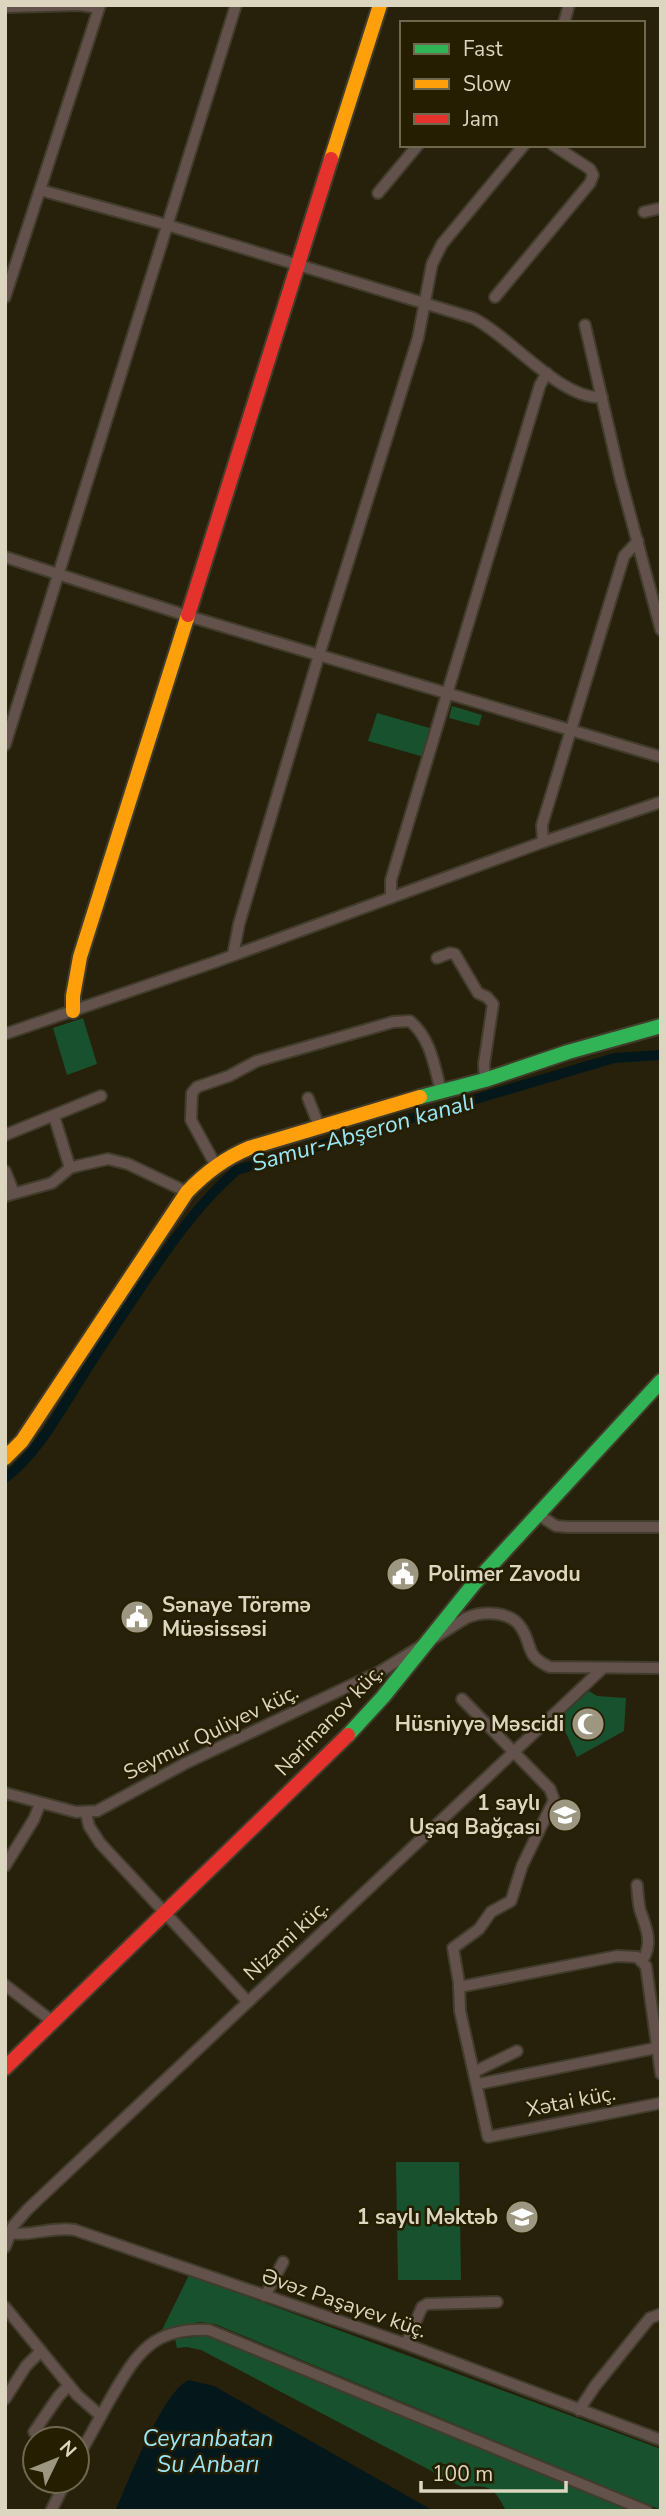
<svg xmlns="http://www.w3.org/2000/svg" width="666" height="2516" font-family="'Nunito Sans',sans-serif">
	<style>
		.green { fill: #18512d }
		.water { fill: #04181b }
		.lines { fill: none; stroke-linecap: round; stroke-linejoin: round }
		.canal { stroke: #04181b; stroke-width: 10 }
		.street-casing { stroke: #413c2b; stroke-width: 14 }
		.fast-casing { stroke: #413c2b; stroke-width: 18 }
		.slow-casing { stroke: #413c2b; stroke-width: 18 }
		.jam-casing { stroke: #413c2b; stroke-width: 18 }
		.street { stroke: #63524c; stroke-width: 10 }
		.fast { stroke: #30b455; stroke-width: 14 }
		.slow { stroke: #ff9f0a; stroke-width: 14 }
		.jam { stroke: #e5322d; stroke-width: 14 }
		.labels { text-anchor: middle; stroke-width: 5; stroke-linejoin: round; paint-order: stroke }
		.poi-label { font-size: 21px; font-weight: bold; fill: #dcd6c1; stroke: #261e01; text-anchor: end }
		.street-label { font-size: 21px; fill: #dcd6c1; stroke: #261e01 }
		.water-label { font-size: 23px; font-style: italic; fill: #9ae6f7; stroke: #261e01 }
	</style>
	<rect width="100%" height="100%" fill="#27210b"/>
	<g class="green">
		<polygon points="452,706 482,715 479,726 449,718"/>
		<polygon points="377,713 433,729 424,757 368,741"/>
		<polygon points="83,1018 97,1064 67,1075 53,1028"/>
		<polygon points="589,1691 597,1696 626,1698 624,1731 577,1757 559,1718"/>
		<polygon points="396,2162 459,2162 461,2280 398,2280"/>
		<polygon points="189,2275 661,2449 661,2510 215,2324 200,2322 162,2330"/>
		<path d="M204 2336 218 2337 630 2511H506C493 2486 490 2485 462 2487L201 2350 187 2347 177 2348 175 2339Z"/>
	</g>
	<path class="water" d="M189 2380 214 2386 434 2511H115C128 2483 163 2390 189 2380Z"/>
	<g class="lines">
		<path class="canal" d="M5 1478C38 1453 58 1414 80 1380 102 1345 125 1311 148 1277 175 1238 201 1201 237 1170L614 1058 661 1055"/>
		<defs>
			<g id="street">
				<polyline points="5,7 80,5 99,8"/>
				<polyline points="564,23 569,5"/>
				<path d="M40 190 167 225 473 318C510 336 562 401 602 397"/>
				<polyline points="378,193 418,145"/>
				<polyline points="644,212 661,208"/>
				<polyline points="5,297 100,5"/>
				<polyline points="495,297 590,183 593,175 590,169 553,145"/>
				<polyline points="585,325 620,477 661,630"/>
				<polyline points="5,557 188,616 661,757"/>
				<polyline points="5,745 236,5"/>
				<polyline points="543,842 542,825 624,556 638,541"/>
				<polyline points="391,897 391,880 540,385 547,373"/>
				<polyline points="233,955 239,924 319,655 418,338 432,264 442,244 524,145"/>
				<polyline points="437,958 450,953 455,954 478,993 487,997 493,1004 484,1064 485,1080"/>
				<polyline points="5,1034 215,962 543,842 661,802"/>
				<polyline points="308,1098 319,1126"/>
				<polyline points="54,1116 70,1168"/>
				<polyline points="5,1135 101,1096"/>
				<path d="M215 1164 191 1120 192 1093 197 1087 229 1076 257 1061 393 1022 410 1021C431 1039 434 1065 441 1091"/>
				<polyline points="5,1171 14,1193"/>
				<polyline points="5,1196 52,1183 70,1168 77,1166 108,1159 128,1164 187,1192"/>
				<polyline points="537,1514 556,1526 568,1527 661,1527"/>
				<polyline points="462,1699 550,1789 554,1800 522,1866 511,1901 491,1912 479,1929 453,1948 459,1983 460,2011 488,2137 661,2103"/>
				<path d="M5 1793 76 1812 97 1811 186 1763 381 1671 466 1618C483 1611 511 1610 522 1629 533 1647 525 1656 550 1667L661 1668"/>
				<polyline points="86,1813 89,1826 100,1843 248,2002"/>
				<polyline points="5,1866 34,1819 40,1804"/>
				<path d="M637 1885C638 1894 638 1905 641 1913 647 1929 653 1945 642 1961"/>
				<polyline points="5,1985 52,2021"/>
				<polyline points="459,1987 617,1956 637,1957 646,1966 661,2074"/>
				<polyline points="474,2072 517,2051"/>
				<polyline points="478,2084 656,2048"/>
				<path d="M5 2232C29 2238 51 2226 75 2230L406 2344 661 2440"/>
				<polyline points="5,2247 13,2226 28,2209 603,1668"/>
				<polyline points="265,2296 283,2262"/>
				<polyline points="5,2307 77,2395 101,2416"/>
				<polyline points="406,2344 422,2307 427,2304 497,2302"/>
				<polyline points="5,2399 26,2366 41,2351"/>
				<polyline points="579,2410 595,2386 645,2324 650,2318 661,2314"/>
				<polyline points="34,2432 58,2397 69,2385"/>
				<path d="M77 2459C89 2438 100 2417 112 2396 137 2353 153 2327 209 2330L647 2511"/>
				<polyline points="51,2511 66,2481"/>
			</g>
			<g id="fast">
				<polyline points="420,1097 485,1080 568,1052 661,1026"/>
				<polyline points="348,1735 383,1697 473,1585 661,1381"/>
			</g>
			<g id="slow">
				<polyline points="331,159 380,5"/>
				<polyline points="73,1011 73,996 80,957 188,615"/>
				<path d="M5 1458 22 1441 187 1192C205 1173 225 1158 249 1148L420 1097"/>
			</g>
			<g id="jam">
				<polyline points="188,615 331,159"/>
				<polyline points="5,2068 348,1735"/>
			</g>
		</defs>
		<use href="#street" class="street-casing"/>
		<use href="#fast" class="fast-casing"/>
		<use href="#slow" class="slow-casing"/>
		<use href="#jam" class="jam-casing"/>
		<use href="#street" class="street"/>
		<use href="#fast" class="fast"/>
		<use href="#slow" class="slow"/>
		<use href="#jam" class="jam"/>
	</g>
	<defs>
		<symbol id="civic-disc" viewBox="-11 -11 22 22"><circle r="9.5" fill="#9d9781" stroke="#261e01"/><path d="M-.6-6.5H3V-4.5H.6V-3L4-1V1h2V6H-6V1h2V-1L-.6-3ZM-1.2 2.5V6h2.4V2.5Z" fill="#fff"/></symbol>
		<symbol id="mosque-disc" viewBox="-11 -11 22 22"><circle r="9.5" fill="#9d9781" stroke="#261e01"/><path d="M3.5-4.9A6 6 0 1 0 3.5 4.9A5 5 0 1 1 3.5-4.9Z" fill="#fff"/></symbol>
		<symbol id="school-disc" viewBox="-11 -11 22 22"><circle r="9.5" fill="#9d9781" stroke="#261e01"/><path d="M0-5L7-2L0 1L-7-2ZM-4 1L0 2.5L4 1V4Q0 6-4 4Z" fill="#fff"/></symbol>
	</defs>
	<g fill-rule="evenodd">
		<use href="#civic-disc" x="384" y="1555" width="38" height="38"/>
		<use href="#civic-disc" x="118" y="1598" width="38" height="38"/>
		<use href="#mosque-disc" x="569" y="1705" width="38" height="38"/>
		<use href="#school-disc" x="546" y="1796" width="38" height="38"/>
		<use href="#school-disc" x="503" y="2198" width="38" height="38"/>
	</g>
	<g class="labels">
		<g class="poi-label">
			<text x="428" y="1581" text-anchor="start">Polimer Zavodu</text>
			<text x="162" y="1612" text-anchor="start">Sənaye Törəmə<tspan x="162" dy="24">Müəsissəsi</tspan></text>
			<text x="564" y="1731">Hüsniyyə Məscidi</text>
			<text x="540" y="1810">1 saylı<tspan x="540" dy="24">Uşaq Bağçası</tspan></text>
			<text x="498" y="2224">1 saylı Məktəb</text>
		</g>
		<g class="street-label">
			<text transform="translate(329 1720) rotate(-46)" y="7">Nərimanov küç.</text>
			<text transform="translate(211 1732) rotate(-26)" y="7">Seymur Quliyev küç.</text>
			<text transform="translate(286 1940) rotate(-43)" y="7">Nizami küç.</text>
			<text transform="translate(571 2101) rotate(-11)" y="7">Xətai küç.</text>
			<text transform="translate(344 2303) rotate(19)" y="7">Əvəz Paşayev küç.</text>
		</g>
		<g class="water-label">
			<text transform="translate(363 1132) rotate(-16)" y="8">Samur-Abşeron kanalı</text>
			<text x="208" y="2446">Ceyranbatan<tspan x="208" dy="26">Su Anbarı</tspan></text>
		</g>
	</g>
	<rect width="666" height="2516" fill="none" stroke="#dcd6c1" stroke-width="14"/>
	<rect x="400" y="21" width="245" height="126" fill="#261e01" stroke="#6f684e" stroke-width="2"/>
	<rect x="414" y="44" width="35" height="10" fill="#30b455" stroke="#6f684e" stroke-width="2"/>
	<text x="463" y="56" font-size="21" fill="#dcd6c1">Fast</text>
	<rect x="414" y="79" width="35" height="10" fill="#ff9f0a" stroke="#6f684e" stroke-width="2"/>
	<text x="463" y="91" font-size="21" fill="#dcd6c1">Slow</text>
	<rect x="414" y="114" width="35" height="10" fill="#e5322d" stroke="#6f684e" stroke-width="2"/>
	<text x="463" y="126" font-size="21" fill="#dcd6c1">Jam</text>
	<g transform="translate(56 2460) rotate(47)"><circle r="33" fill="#261e01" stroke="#6f684e" stroke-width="2"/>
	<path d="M0-5L12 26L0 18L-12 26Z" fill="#9d9781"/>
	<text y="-10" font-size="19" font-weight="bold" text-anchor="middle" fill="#dcd6c1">N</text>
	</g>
	<path d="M421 2481v10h145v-10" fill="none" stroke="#dcd6c1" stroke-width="3.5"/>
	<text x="432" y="2481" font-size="21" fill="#dcd6c1" stroke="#261e01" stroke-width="5" paint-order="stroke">100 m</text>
</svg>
